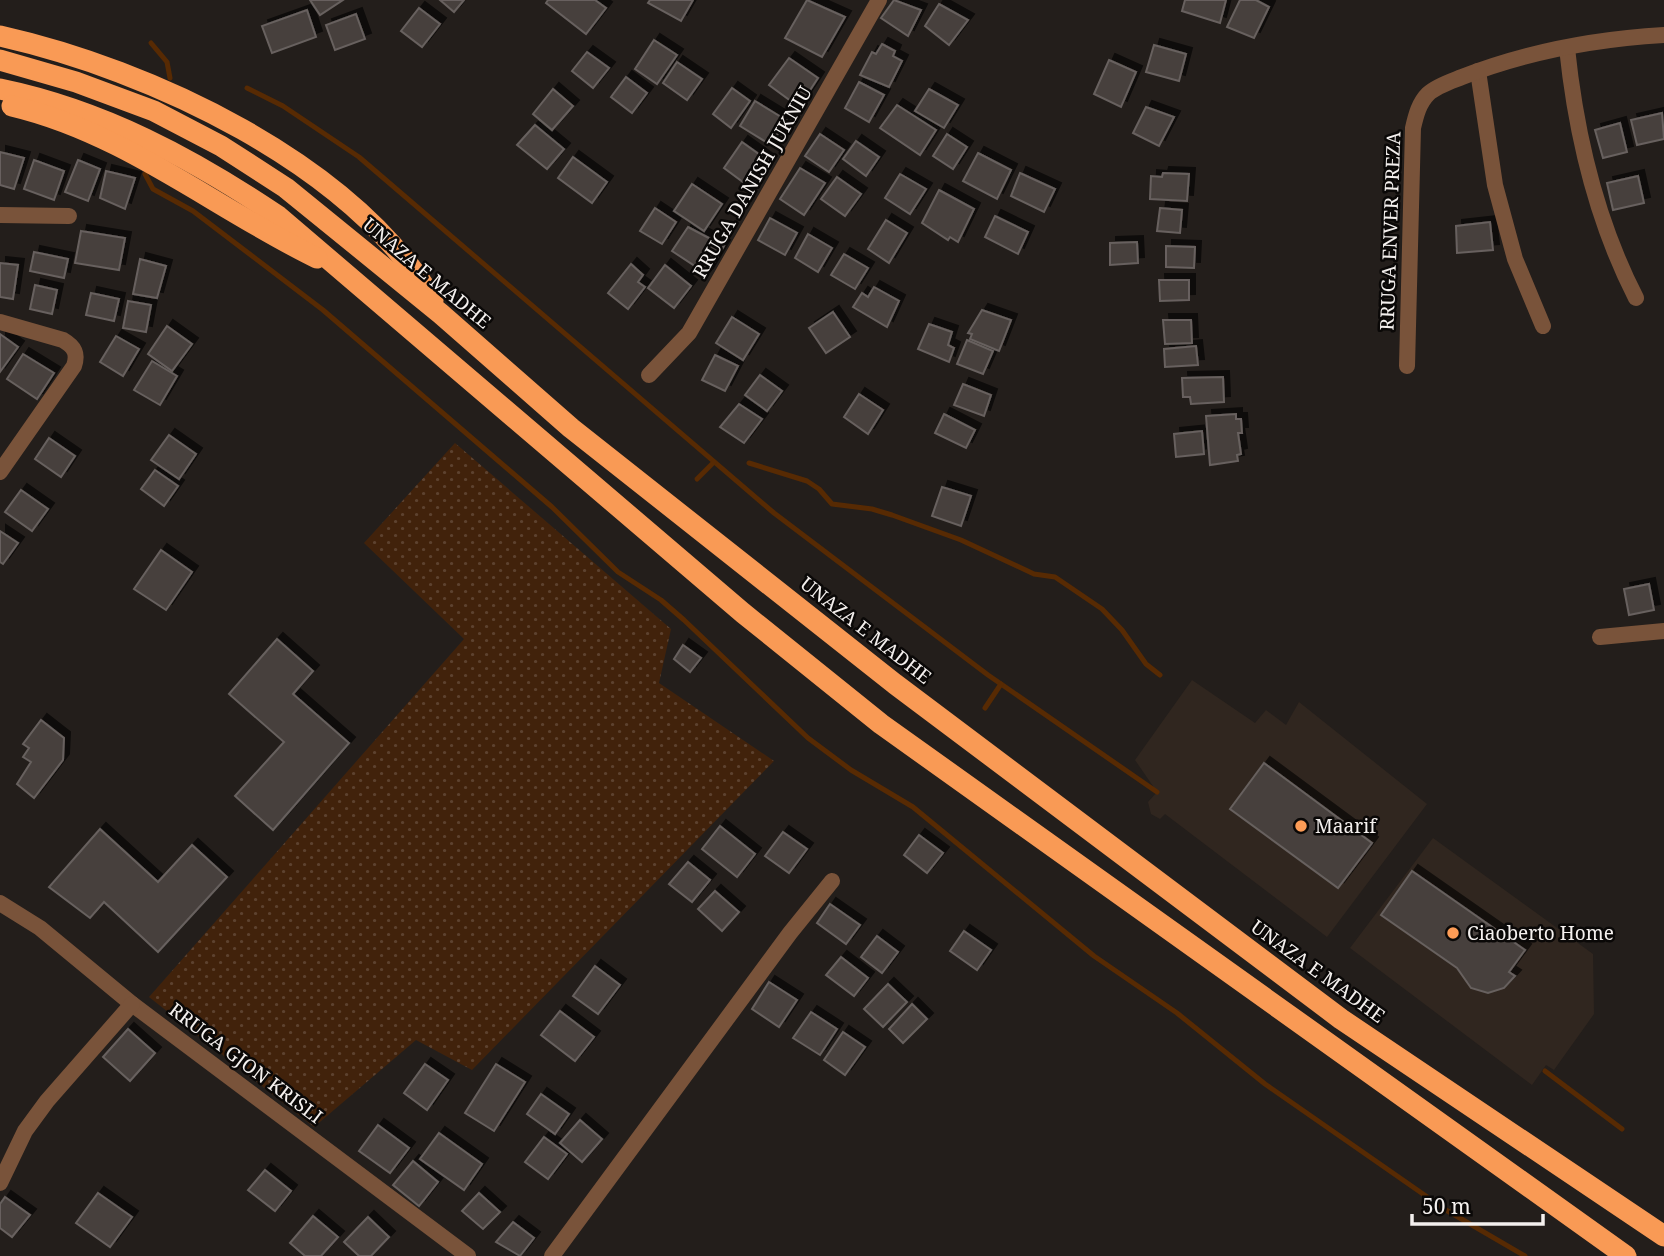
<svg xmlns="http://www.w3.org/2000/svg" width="1664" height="1256" font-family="'Noto Serif',serif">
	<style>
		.built { fill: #30261f }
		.grass { fill: url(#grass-dots) }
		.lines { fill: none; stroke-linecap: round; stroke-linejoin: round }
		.stream { stroke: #572a03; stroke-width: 5 }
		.building { fill: #47413e; stroke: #67615e; stroke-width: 2; filter: url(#shadow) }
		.street { stroke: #79533a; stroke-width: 16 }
		.highway { stroke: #f99a55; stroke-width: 21 }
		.poi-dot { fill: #fd9c56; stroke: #0a0807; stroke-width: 2.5 }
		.labels { text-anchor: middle; stroke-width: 5; stroke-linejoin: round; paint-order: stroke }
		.street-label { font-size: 19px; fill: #f4f0ee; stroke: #0a0807 }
		.poi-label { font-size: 19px; fill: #f4f0ee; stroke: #0a0807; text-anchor: start }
	</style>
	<defs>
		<pattern id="grass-dots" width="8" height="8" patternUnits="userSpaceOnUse" patternTransform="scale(1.75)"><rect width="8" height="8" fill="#41220b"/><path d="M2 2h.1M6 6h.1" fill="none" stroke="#5d422f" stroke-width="1.8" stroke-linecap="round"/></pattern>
		<filter id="shadow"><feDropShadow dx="6" dy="-6" stdDeviation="0" flood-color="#0009"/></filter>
	</defs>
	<rect width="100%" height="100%" fill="#231e1b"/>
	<g class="built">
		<polygon points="1192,680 1255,723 1266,710 1286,725 1299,702 1427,804 1327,937 1165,814 1160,819 1151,814 1148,802 1157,792 1135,760"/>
		<polygon points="1433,838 1593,954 1594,1014 1554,1070 1546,1065 1532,1085 1350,948"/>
	</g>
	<polygon class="grass" points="455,443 671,629 659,683 774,761 472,1070 416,1040 314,1127 149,997 464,639 364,543"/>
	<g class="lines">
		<g class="stream">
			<polyline points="151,43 167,62 170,78"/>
			<polyline points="247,88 283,106 359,157 774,513 988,675 1157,792"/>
			<polyline points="145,174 153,189 193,211 323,310 552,507 618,572 661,600 684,620 808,738 851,770 913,807 1094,956 1177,1013 1265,1084 1446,1210 1525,1256"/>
			<polyline points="749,463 807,481 819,489 832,504 872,509 892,515 961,540 1034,574 1055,577 1102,609 1122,630 1146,664 1160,675"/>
			<polyline points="697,479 714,462"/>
			<polyline points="985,708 1001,684"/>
			<polyline points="1545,1071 1622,1129"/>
		</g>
	</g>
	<g class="building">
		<polygon points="310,0 343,0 320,15"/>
		<polygon points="440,0 464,0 454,12"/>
		<polygon points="548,0 595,0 606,8 586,34 546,3"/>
		<polygon points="650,0 693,0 681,21 648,3"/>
		<polygon points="807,0 845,17 822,57 785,38"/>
		<polygon points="894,0 921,10 908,36 881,18"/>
		<polygon points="1185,0 1226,0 1220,23 1182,11"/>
		<polygon points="1240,0 1256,0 1269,7 1254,38 1227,27"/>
		<polygon points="939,4 968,20 949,45 925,26"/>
		<polygon points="419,8 440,24 422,47 401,31"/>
		<polygon points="307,10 316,37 272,53 262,26"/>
		<polygon points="356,14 365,39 335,50 326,25"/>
		<polygon points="654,40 677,55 657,84 635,69"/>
		<polygon points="882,44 895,51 893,56 902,61 889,87 860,75 872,52 876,54"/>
		<polygon points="1154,45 1186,54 1179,81 1146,72"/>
		<polygon points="587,52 609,68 593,88 572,71"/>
		<polygon points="789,58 818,78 799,107 769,85"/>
		<polygon points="1109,60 1136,72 1121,107 1094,94"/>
		<polygon points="677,62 702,79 687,100 663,83"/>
		<polygon points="626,77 647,93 632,113 611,97"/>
		<polygon points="859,82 884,95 869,122 845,108"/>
		<polygon points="732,88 750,101 731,128 713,114"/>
		<polygon points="553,89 573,106 552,130 533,114"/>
		<polygon points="929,89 958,105 944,128 915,111"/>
		<polygon points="755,101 786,120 771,145 740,126"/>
		<polygon points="897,105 936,130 920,155 880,128"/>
		<polygon points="1146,107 1174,117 1159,146 1133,133"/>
		<polygon points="1662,113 1664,139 1637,145 1631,120"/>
		<polygon points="1620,123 1627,152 1603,158 1595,130"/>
		<polygon points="535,125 564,149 547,169 517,145"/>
		<polygon points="820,134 844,150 829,172 805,156"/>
		<polygon points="947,134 967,147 953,169 933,156"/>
		<polygon points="856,141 879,157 866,176 843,159"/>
		<polygon points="742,142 770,162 751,188 724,168"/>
		<polygon points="0,152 24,158 14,189 0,185"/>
		<polygon points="978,153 1011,170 997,199 963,181"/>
		<polygon points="573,157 607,182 592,203 558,178"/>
		<polygon points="34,160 64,171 54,200 24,189"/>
		<polygon points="78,160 100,169 88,201 65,192"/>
		<polygon points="800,168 825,183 804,215 780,199"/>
		<polygon points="106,171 135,178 125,209 100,198"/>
		<polygon points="1020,173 1055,189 1044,212 1011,196"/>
		<polygon points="1163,173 1189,174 1187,201 1150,199 1151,176 1162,177"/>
		<polygon points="900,174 926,189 910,214 885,198"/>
		<polygon points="1638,176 1644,203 1613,210 1607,183"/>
		<polygon points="837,177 861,194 845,216 821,199"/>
		<polygon points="692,184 722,204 704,231 674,211"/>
		<polygon points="939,190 974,209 958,242 950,237 948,240 922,223"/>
		<polygon points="655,208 676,222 662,244 640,231"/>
		<polygon points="1160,208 1182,210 1180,233 1157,231"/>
		<polygon points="995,216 1028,232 1018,254 985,237"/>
		<polygon points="770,218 797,233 785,255 758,240"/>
		<polygon points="886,220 907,233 889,263 868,249"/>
		<polygon points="1490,222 1493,250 1457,253 1456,226"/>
		<polygon points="688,227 724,246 707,274 672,251"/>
		<polygon points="81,231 125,238 119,270 75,263"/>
		<polygon points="808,234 832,248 818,272 795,258"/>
		<polygon points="1137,242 1138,263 1110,265 1110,243"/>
		<polygon points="1166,246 1195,247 1194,268 1166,267"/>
		<polygon points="34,252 68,259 64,278 30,271"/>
		<polygon points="844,254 868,268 855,289 831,275"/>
		<polygon points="140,259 166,266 157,298 133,294"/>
		<polygon points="0,263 18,265 13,299 0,297"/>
		<polygon points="631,264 643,275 638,282 645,287 628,309 608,293"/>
		<polygon points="665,265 691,286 674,308 648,288"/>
		<polygon points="1159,280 1189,280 1189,300 1160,301"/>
		<polygon points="35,285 57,290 52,314 30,309"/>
		<polygon points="874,287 899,301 887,327 853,307 862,293 868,297"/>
		<polygon points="91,293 119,299 114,321 86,315"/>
		<polygon points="128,301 151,305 146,332 123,328"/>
		<polygon points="982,310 1011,320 999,351 970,339 972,334 968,333"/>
		<polygon points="833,312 850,337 826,353 809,328"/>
		<polygon points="732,317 759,334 743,360 716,343"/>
		<polygon points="1163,320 1191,320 1192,343 1165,344"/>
		<polygon points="929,324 952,332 948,345 954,348 949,362 918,349"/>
		<polygon points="167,326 192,344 172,371 148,354"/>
		<polygon points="0,334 18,347 0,372"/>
		<polygon points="116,336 139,349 123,376 100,362"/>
		<polygon points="967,340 993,351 983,374 957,364"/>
		<polygon points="1196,346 1198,365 1165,367 1164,349"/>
		<polygon points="23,354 54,373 37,399 7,379"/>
		<polygon points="715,355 738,366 725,391 702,380"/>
		<polygon points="152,361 177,376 160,405 134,390"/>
		<polygon points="760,375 782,391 767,411 745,395"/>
		<polygon points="1223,377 1224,402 1191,404 1190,397 1183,397 1182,378"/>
		<polygon points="963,384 991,395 984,416 954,405"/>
		<polygon points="859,394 883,410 868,434 844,417"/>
		<polygon points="739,404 762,419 744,443 720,427"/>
		<polygon points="944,414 975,430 966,448 935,433"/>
		<polygon points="1236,414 1236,419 1241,419 1242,433 1238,433 1241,454 1237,455 1238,461 1210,465 1206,416"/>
		<polygon points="1202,431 1204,454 1176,457 1174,434"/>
		<polygon points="169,435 196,454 179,479 151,460"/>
		<polygon points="49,438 75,456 61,477 35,459"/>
		<polygon points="155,470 178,486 164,506 141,489"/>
		<polygon points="942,487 971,496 961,526 932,516"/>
		<polygon points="21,490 48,509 32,531 5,512"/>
		<polygon points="0,531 18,543 3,564 0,562"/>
		<polygon points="161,550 192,572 166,610 134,589"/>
		<polygon points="1649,584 1654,610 1629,615 1624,589"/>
		<polygon points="277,639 313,671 293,694 349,743 273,830 235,796 284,742 229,694"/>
		<polygon points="683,645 701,658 690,672 674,659"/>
		<polygon points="41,720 64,738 63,760 34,798 17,784 31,762 23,757 29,748 23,744"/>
		<polygon points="1264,763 1372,843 1338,888 1230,809"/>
		<polygon points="720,826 755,854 737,877 702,849"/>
		<polygon points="100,829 158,882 192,845 227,877 158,952 104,902 90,918 49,887"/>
		<polygon points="783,832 807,849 789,873 765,856"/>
		<polygon points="919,835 943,853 927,873 904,855"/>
		<polygon points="688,862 710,880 692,902 669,884"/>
		<polygon points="1412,871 1525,950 1509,972 1515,976 1504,988 1488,993 1471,988 1457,968 1381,915"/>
		<polygon points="715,891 739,912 722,931 698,909"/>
		<polygon points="830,904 860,925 846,944 817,923"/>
		<polygon points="964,931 991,950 977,970 950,951"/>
		<polygon points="877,936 898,952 882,973 861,957"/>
		<polygon points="841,957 868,978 854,996 826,975"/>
		<polygon points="595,966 620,985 598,1014 573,996"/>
		<polygon points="769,982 797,1000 779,1027 752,1009"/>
		<polygon points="888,984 907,1002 883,1027 864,1009"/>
		<polygon points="912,1004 927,1019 903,1043 889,1029"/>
		<polygon points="560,1011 594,1037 575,1061 541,1035"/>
		<polygon points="811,1012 837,1029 820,1055 793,1038"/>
		<polygon points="128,1029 155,1053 130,1081 103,1057"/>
		<polygon points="843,1032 865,1047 845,1075 824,1060"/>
		<polygon points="425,1064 448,1080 427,1110 404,1093"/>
		<polygon points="496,1064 525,1082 494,1131 465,1113"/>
		<polygon points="541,1094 569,1114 555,1134 527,1114"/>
		<polygon points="580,1120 602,1139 582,1162 560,1143"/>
		<polygon points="378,1125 409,1148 390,1173 359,1151"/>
		<polygon points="439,1133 482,1164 464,1190 420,1159"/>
		<polygon points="544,1137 567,1154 548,1179 525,1162"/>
		<polygon points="413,1161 438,1182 419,1206 393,1185"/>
		<polygon points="265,1170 291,1191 275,1211 248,1190"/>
		<polygon points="98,1193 132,1217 110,1247 76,1223"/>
		<polygon points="479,1193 500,1212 483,1229 462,1211"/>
		<polygon points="5,1197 30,1215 12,1237 0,1228 0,1204"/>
		<polygon points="313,1216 338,1237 321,1256 305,1256 290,1243"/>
		<polygon points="368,1217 389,1237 371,1256 359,1256 344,1242"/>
		<polygon points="513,1222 534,1238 520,1256 496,1242"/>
	</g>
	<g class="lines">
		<g class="street">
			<path d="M1567 48C1576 135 1596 220 1636 298"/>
			<polyline points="1478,71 1495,185 1515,259 1543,326"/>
			<polyline points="0,215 69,216"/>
			<path d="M0 322 63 340C75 347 78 354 74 366L0 472"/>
			<path d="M1407 366 1413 128C1416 115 1419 103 1428 94 1436 86 1452 81 1462 77 1526 52 1596 39 1664 35"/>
			<polyline points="649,375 689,333 879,0"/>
			<polyline points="1600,637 1664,631"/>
			<polyline points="0,903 40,928 132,1004 468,1256"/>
			<polyline points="0,1183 25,1131 47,1101 132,1004"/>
			<polyline points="552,1256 790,933 832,881"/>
		</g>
		<g class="highway">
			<path d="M0 36C151 70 351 163 433 300"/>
			<polyline points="0,60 76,82 154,111 221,146 286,188 441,314 571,428 895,684 1341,1019 1664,1236"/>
			<path d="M0 89C102 110 192 158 278 216L743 613 881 724 1626 1256"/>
			<path d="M12 106C126 133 214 208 317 258"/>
		</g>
	</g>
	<g class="poi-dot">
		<circle cx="1301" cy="826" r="7"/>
		<circle cx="1453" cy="933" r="7"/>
	</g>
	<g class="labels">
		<g class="street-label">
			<text transform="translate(752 182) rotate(-60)" y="7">RRUGA DANISH JUKNIU</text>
			<text transform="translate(1390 231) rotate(-88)" y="7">RRUGA ENVER PREZA</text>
			<text transform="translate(427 273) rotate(40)" y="7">UNAZA E MADHE</text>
			<text transform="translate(866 630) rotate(38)" y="7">UNAZA E MADHE</text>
			<text transform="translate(1318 971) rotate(36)" y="7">UNAZA E MADHE</text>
			<text transform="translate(246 1063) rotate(37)" y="7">RRUGA GJON KRISLI</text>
		</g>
		<g class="poi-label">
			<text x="1315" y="833">Maarif</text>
			<text x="1467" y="940">Ciaoberto Home</text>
		</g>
	</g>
	<path d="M1412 1214v10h131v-10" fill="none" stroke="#f4f0ee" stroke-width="3.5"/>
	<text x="1422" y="1214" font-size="21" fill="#f4f0ee" stroke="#0a0807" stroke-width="5" paint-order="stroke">50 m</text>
</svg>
